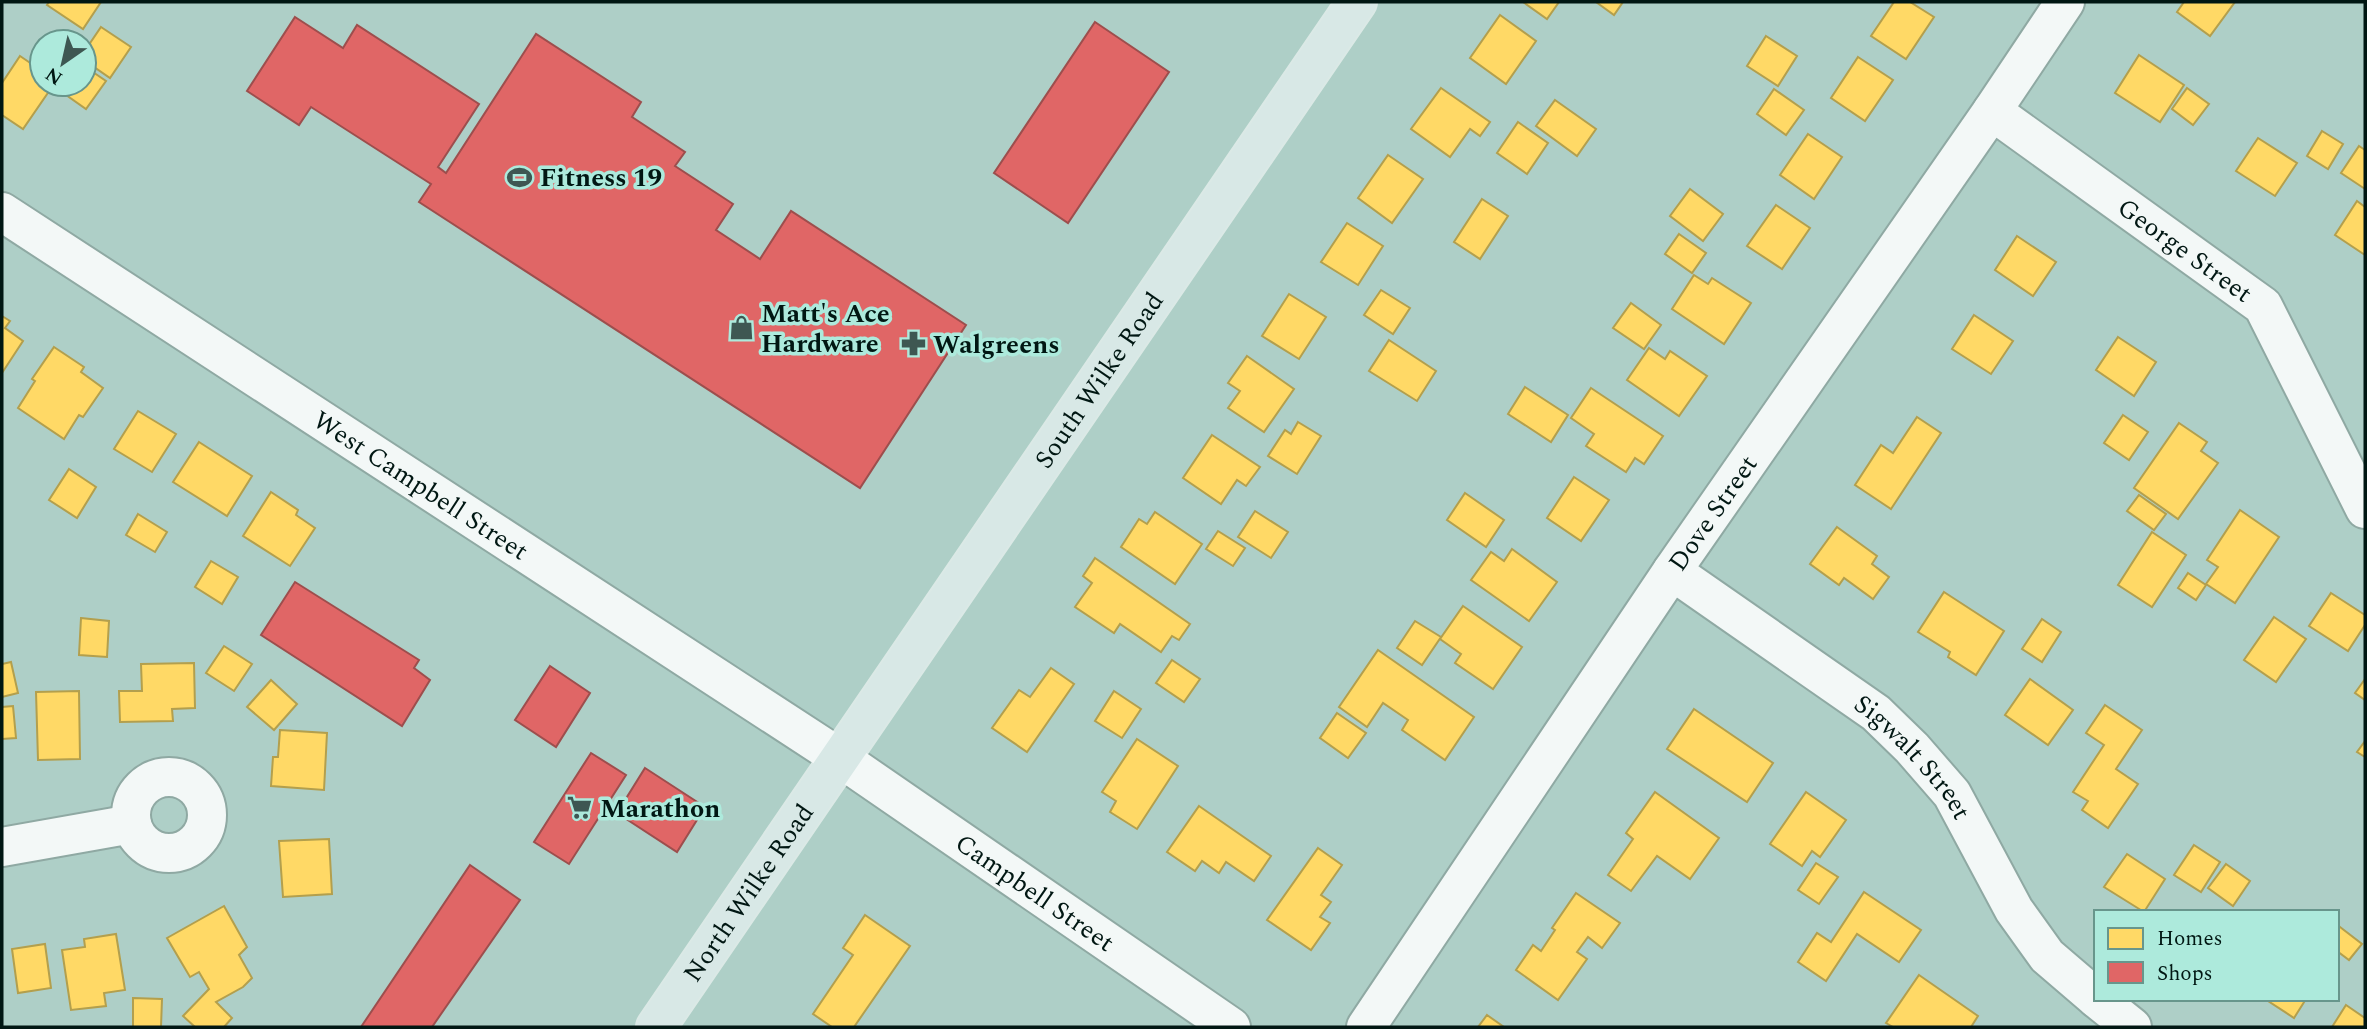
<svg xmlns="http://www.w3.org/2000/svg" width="2367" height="1029" font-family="Spectral,serif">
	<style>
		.homes { fill: #ffd966; stroke: #b39f4d; stroke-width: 2 }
		.shops { fill: #e06666; stroke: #9d4e4d; stroke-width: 2 }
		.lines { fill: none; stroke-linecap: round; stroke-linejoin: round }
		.minor-casing { stroke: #8fa9a3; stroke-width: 42 }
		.major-casing { stroke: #dbe9e6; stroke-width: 42 }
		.minor { stroke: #f3f8f7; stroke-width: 38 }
		.major { stroke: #d8e8e6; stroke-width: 38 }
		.labels { text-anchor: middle; stroke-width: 7; stroke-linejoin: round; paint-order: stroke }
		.poi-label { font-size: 26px; font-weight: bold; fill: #011713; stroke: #adeadc; text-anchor: start }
		.street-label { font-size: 26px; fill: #011713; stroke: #adeadc }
	</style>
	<rect width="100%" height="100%" fill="#aecfc7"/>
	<g class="homes">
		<polygon points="49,2 101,2 83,29 47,5"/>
		<polygon points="1523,2 1559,2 1547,19"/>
		<polygon points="1596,2 1623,2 1614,15"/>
		<polygon points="1894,2 1910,2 1934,17 1906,59 1871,36"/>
		<polygon points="2184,2 2235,2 2210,36 2177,12"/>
		<polygon points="1500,15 1536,41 1506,84 1470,58"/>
		<polygon points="101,27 131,47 110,78 84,60 84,52"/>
		<polygon points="1766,36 1797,56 1778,86 1747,66"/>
		<polygon points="2139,55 2184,85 2160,122 2115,93"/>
		<polygon points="20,56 42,71 42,84 54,84 23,129 2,115 2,83"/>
		<polygon points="1858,57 1893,80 1865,121 1831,98"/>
		<polygon points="84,66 106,81 86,109 59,90 63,84 84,84"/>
		<polygon points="1441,88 1490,122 1480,136 1470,129 1450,157 1411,129"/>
		<polygon points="2187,88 2209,104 2193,125 2172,109"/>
		<polygon points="1774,89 1804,110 1786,135 1757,114"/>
		<polygon points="1555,100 1596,129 1577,156 1536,126"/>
		<polygon points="1518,122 1548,143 1527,174 1497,153"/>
		<polygon points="2322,131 2343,144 2328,169 2307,156"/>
		<polygon points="1808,134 1842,157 1814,199 1780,175"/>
		<polygon points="2258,138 2297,163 2275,196 2236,171"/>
		<polygon points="2359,146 2365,150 2365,189 2341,173"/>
		<polygon points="1388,155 1423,179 1392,223 1358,198"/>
		<polygon points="1690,189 1723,214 1703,241 1670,216"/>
		<polygon points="1482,199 1508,216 1480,259 1454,242"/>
		<polygon points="2357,201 2365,207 2365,255 2335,235"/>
		<polygon points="1776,205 1810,228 1782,269 1747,246"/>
		<polygon points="1347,223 1383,246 1358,285 1321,262"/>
		<polygon points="1679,234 1706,253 1692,273 1665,254"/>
		<polygon points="2017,236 2056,262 2033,296 1995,270"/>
		<polygon points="1694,275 1708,284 1712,278 1751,303 1724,344 1672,309"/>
		<polygon points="1381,290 1410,308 1393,334 1364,315"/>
		<polygon points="1289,294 1326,317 1299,359 1262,336"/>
		<polygon points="1631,303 1661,325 1644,349 1613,328"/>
		<polygon points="1974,315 2013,341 1991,374 1952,349"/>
		<polygon points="2,316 10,321 5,328 23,341 2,373"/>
		<polygon points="2118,337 2156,362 2134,396 2096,370"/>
		<polygon points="1389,340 1436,371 1417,401 1369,371"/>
		<polygon points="54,347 84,367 81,372 103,388 83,417 79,415 64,439 18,408 35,381 32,379"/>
		<polygon points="1649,348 1665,359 1670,351 1707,376 1679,416 1627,380"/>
		<polygon points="1247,356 1294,389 1264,432 1228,408 1240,391 1228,383"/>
		<polygon points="1525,387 1568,415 1551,442 1508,414"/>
		<polygon points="1591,388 1663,436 1644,464 1635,458 1626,472 1586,446 1594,434 1571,418"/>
		<polygon points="138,411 176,434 152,472 114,449"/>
		<polygon points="2123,415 2148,432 2129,460 2104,443"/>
		<polygon points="1917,417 1941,433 1891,509 1855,485 1881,445 1893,453"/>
		<polygon points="1298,422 1321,436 1297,474 1268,456 1285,430 1291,434"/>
		<polygon points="2179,423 2207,442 2201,451 2218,463 2178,519 2134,488"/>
		<polygon points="1212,435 1260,467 1246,486 1237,480 1221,504 1183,478"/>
		<polygon points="199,442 252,476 227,516 173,482"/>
		<polygon points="69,469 96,487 77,518 49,500"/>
		<polygon points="1574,477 1609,500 1581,541 1547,518"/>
		<polygon points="271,492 298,510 296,515 315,528 290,566 243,536"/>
		<polygon points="1465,493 1504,520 1486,547 1447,520"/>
		<polygon points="2139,495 2166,514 2154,530 2127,511"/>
		<polygon points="2240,510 2279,537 2235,603 2206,584 2218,567 2207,560"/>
		<polygon points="1255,511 1288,532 1271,558 1238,537"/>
		<polygon points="1155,512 1202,544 1175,584 1121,547 1139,519 1147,524"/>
		<polygon points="138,514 167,532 155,552 126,535"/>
		<polygon points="1837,527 1877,556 1872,564 1889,577 1873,599 1844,578 1839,585 1810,564"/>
		<polygon points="1218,531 1245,548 1233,566 1206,549"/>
		<polygon points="2152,532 2186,555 2152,607 2118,585"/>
		<polygon points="1512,549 1557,582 1529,621 1471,580 1491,552 1504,561"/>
		<polygon points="1095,558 1190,624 1179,640 1172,636 1161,652 1120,624 1114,633 1075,607 1092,583 1083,576"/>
		<polygon points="211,561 238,577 222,604 195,587"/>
		<polygon points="2188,573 2206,585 2196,600 2178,588"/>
		<polygon points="1944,592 2004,631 1976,675 1948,657 1950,652 1918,632"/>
		<polygon points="2331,593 2365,615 2365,625 2348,651 2309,626"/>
		<polygon points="1463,606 1522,647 1493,689 1455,663 1461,654 1440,639"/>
		<polygon points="2274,617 2306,639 2276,682 2244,660"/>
		<polygon points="81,618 109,621 107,657 79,655"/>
		<polygon points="2042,619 2061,632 2042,662 2022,649"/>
		<polygon points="1415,621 1441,637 1422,665 1397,648"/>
		<polygon points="224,646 252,664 234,691 206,673"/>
		<polygon points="1378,650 1474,717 1445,760 1402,730 1408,720 1383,703 1367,727 1339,707"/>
		<polygon points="1172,660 1200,679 1184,702 1156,683"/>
		<polygon points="11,662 18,693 2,697 2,664"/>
		<polygon points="194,663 195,708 172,709 173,721 120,722 119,691 142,691 141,664"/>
		<polygon points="1051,668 1074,684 1027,752 992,728 1019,690 1030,697"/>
		<polygon points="2030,679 2073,710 2048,745 2005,715"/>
		<polygon points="2365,679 2365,700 2355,693"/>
		<polygon points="271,680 297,704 274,730 247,707"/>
		<polygon points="79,691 80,759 38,760 36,692"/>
		<polygon points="1114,691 1141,709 1122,738 1095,721"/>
		<polygon points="2105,705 2142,730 2116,769 2138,784 2108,828 2082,810 2088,801 2073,792 2104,745 2086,733"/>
		<polygon points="13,706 16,738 2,739 2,707"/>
		<polygon points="1694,709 1773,763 1747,802 1667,749"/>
		<polygon points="1337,713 1366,733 1348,758 1320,738"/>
		<polygon points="280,730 327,733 324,790 271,786 273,757 278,757"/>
		<polygon points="1137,739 1178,766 1137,829 1110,812 1116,801 1102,792"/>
		<polygon points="2365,741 2365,757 2357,752"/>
		<polygon points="1655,792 1719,838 1690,879 1657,856 1631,891 1608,875 1633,839 1626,833"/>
		<polygon points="1806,792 1846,820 1820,857 1812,851 1802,866 1770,844"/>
		<polygon points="1199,806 1271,856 1254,881 1226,862 1219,873 1202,861 1195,871 1167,852"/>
		<polygon points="329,839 332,894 283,897 279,841"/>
		<polygon points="2194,845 2220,862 2201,892 2174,875"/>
		<polygon points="1318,848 1342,865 1321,895 1331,902 1320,917 1330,923 1311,950 1267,920"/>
		<polygon points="2127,854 2165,879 2144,912 2104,887"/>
		<polygon points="1816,863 1838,877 1819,904 1798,890"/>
		<polygon points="2226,864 2250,881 2233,906 2208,888"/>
		<polygon points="1864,892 1921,930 1899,962 1857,934 1826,981 1798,962 1817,933 1831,942"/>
		<polygon points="1576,893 1620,923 1602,948 1588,937 1577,952 1587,959 1558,1000 1516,970 1533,945 1541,951 1555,930 1552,928"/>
		<polygon points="224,906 247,947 239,955 252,978 243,987 216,1002 232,1018 224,1027 195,1027 183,1016 209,989 199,972 190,977 167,938"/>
		<polygon points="865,915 910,946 854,1027 832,1027 813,1014 853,955 843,948"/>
		<polygon points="2340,927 2362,944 2349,960 2337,951 2337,929"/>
		<polygon points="116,934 125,990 104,993 106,1006 71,1010 62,950 85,947 84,939"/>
		<polygon points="45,944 51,988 18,993 12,949"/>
		<polygon points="1919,975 1978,1016 1971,1027 1893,1027 1886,1023"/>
		<polygon points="133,998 162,999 161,1027 133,1027"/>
		<polygon points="2265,999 2306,999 2294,1018"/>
		<polygon points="2346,1005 2365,1018 2365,1027 2332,1027"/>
		<polygon points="1487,1015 1504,1027 1478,1027"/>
	</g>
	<g class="shops">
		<polygon points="295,17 343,48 357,25 479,104 438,167 446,173 536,34 641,102 632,117 685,152 675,166 733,204 716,230 760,259 791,211 966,325 860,488 419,202 431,184 311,107 299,125 247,91"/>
		<polygon points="1095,22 1169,72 1068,223 994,173"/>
		<polygon points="295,582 419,660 414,668 430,680 402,726 261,635"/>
		<polygon points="550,666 590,693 556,747 515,720"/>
		<polygon points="591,753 626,775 569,864 534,842"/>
		<polygon points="645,768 705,807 677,852 617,813"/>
		<polygon points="470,865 520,900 432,1027 361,1027"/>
	</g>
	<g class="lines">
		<defs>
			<g id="minor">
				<path id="s1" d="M1992 111 2263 306 2365 509"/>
				<path id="s2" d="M2 212 840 758 1231 1027"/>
				<path id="s3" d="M1672 571 1876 713 1912 748 1952 794 2014 910 2047 956 2096 998"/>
				<circle cx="169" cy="815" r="38"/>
				<polyline points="2,847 132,824"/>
				<polyline points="2097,999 2132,1027"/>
				<path id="s4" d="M1366 1027 1672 571 1992 111 2065 2"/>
			</g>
			<g id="major">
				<path id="s5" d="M656 1027 1357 2"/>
			</g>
		</defs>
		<use href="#minor" class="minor-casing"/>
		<use href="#major" class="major-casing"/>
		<use href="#minor" class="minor"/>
		<use href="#major" class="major"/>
	</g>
	<defs>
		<symbol id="stadium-bare" viewBox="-9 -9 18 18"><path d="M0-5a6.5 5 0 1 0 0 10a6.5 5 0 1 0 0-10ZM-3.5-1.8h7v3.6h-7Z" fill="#3e5752" stroke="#adeadc" stroke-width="2.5" paint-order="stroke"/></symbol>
		<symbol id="shop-bare" viewBox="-9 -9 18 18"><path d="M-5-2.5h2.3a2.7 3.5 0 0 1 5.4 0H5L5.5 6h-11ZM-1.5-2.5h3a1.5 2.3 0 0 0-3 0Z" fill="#3e5752" stroke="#adeadc" stroke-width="2.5" paint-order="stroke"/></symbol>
		<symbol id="pharmacy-bare" viewBox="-9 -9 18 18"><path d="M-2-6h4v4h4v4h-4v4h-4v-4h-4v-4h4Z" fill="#3e5752" stroke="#adeadc" stroke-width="2.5" paint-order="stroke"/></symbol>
		<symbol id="supermarket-bare" viewBox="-9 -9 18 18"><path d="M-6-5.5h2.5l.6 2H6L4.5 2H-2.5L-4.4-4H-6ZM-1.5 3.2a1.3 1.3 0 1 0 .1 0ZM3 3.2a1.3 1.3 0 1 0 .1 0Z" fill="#3e5752" stroke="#adeadc" stroke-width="2.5" paint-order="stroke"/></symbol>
	</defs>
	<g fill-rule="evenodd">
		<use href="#stadium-bare" x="502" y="160" width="35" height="35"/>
		<use href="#shop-bare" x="724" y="310" width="35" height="35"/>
		<use href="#pharmacy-bare" x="896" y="326" width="35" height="35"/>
		<use href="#supermarket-bare" x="562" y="790" width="35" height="35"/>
	</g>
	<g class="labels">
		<g class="poi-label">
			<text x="540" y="186">Fitness 19</text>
			<text x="761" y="322">Matt's Ace<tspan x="761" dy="30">Hardware</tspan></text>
			<text x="933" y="353">Walgreens</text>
			<text x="600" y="817">Marathon</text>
		</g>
		<g class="street-label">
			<text dy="9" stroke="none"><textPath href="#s1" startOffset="238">George Street</textPath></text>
			<text dy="9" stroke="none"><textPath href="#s5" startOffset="784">South Wilke Road</textPath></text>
			<text dy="9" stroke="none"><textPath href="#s2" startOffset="500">West Campbell Street</textPath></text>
			<text dy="9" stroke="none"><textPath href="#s4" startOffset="620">Dove Street</textPath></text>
			<text dy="9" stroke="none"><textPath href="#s3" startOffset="306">Sigwalt Street</textPath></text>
			<text dy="9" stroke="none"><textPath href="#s5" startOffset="163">North Wilke Road</textPath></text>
			<text dy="9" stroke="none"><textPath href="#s2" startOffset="1237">Campbell Street</textPath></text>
		</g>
	</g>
	<rect width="2367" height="1029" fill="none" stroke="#011713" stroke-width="7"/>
	<rect x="2094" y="910" width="245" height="91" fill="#adeadc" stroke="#68968c" stroke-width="2"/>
	<rect x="2108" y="928" width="35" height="21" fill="#ffd966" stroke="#68968c" stroke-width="2"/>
	<text x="2157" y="945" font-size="21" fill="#011713">Homes</text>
	<rect x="2108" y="962" width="35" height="21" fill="#e06666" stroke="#68968c" stroke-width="2"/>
	<text x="2157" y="980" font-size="21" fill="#011713">Shops</text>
	<g transform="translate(63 63) rotate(214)"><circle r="33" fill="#adeadc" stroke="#68968c" stroke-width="2"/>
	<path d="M0-5L12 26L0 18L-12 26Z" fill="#3e5752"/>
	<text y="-10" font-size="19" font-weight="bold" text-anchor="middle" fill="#011713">N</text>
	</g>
</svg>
